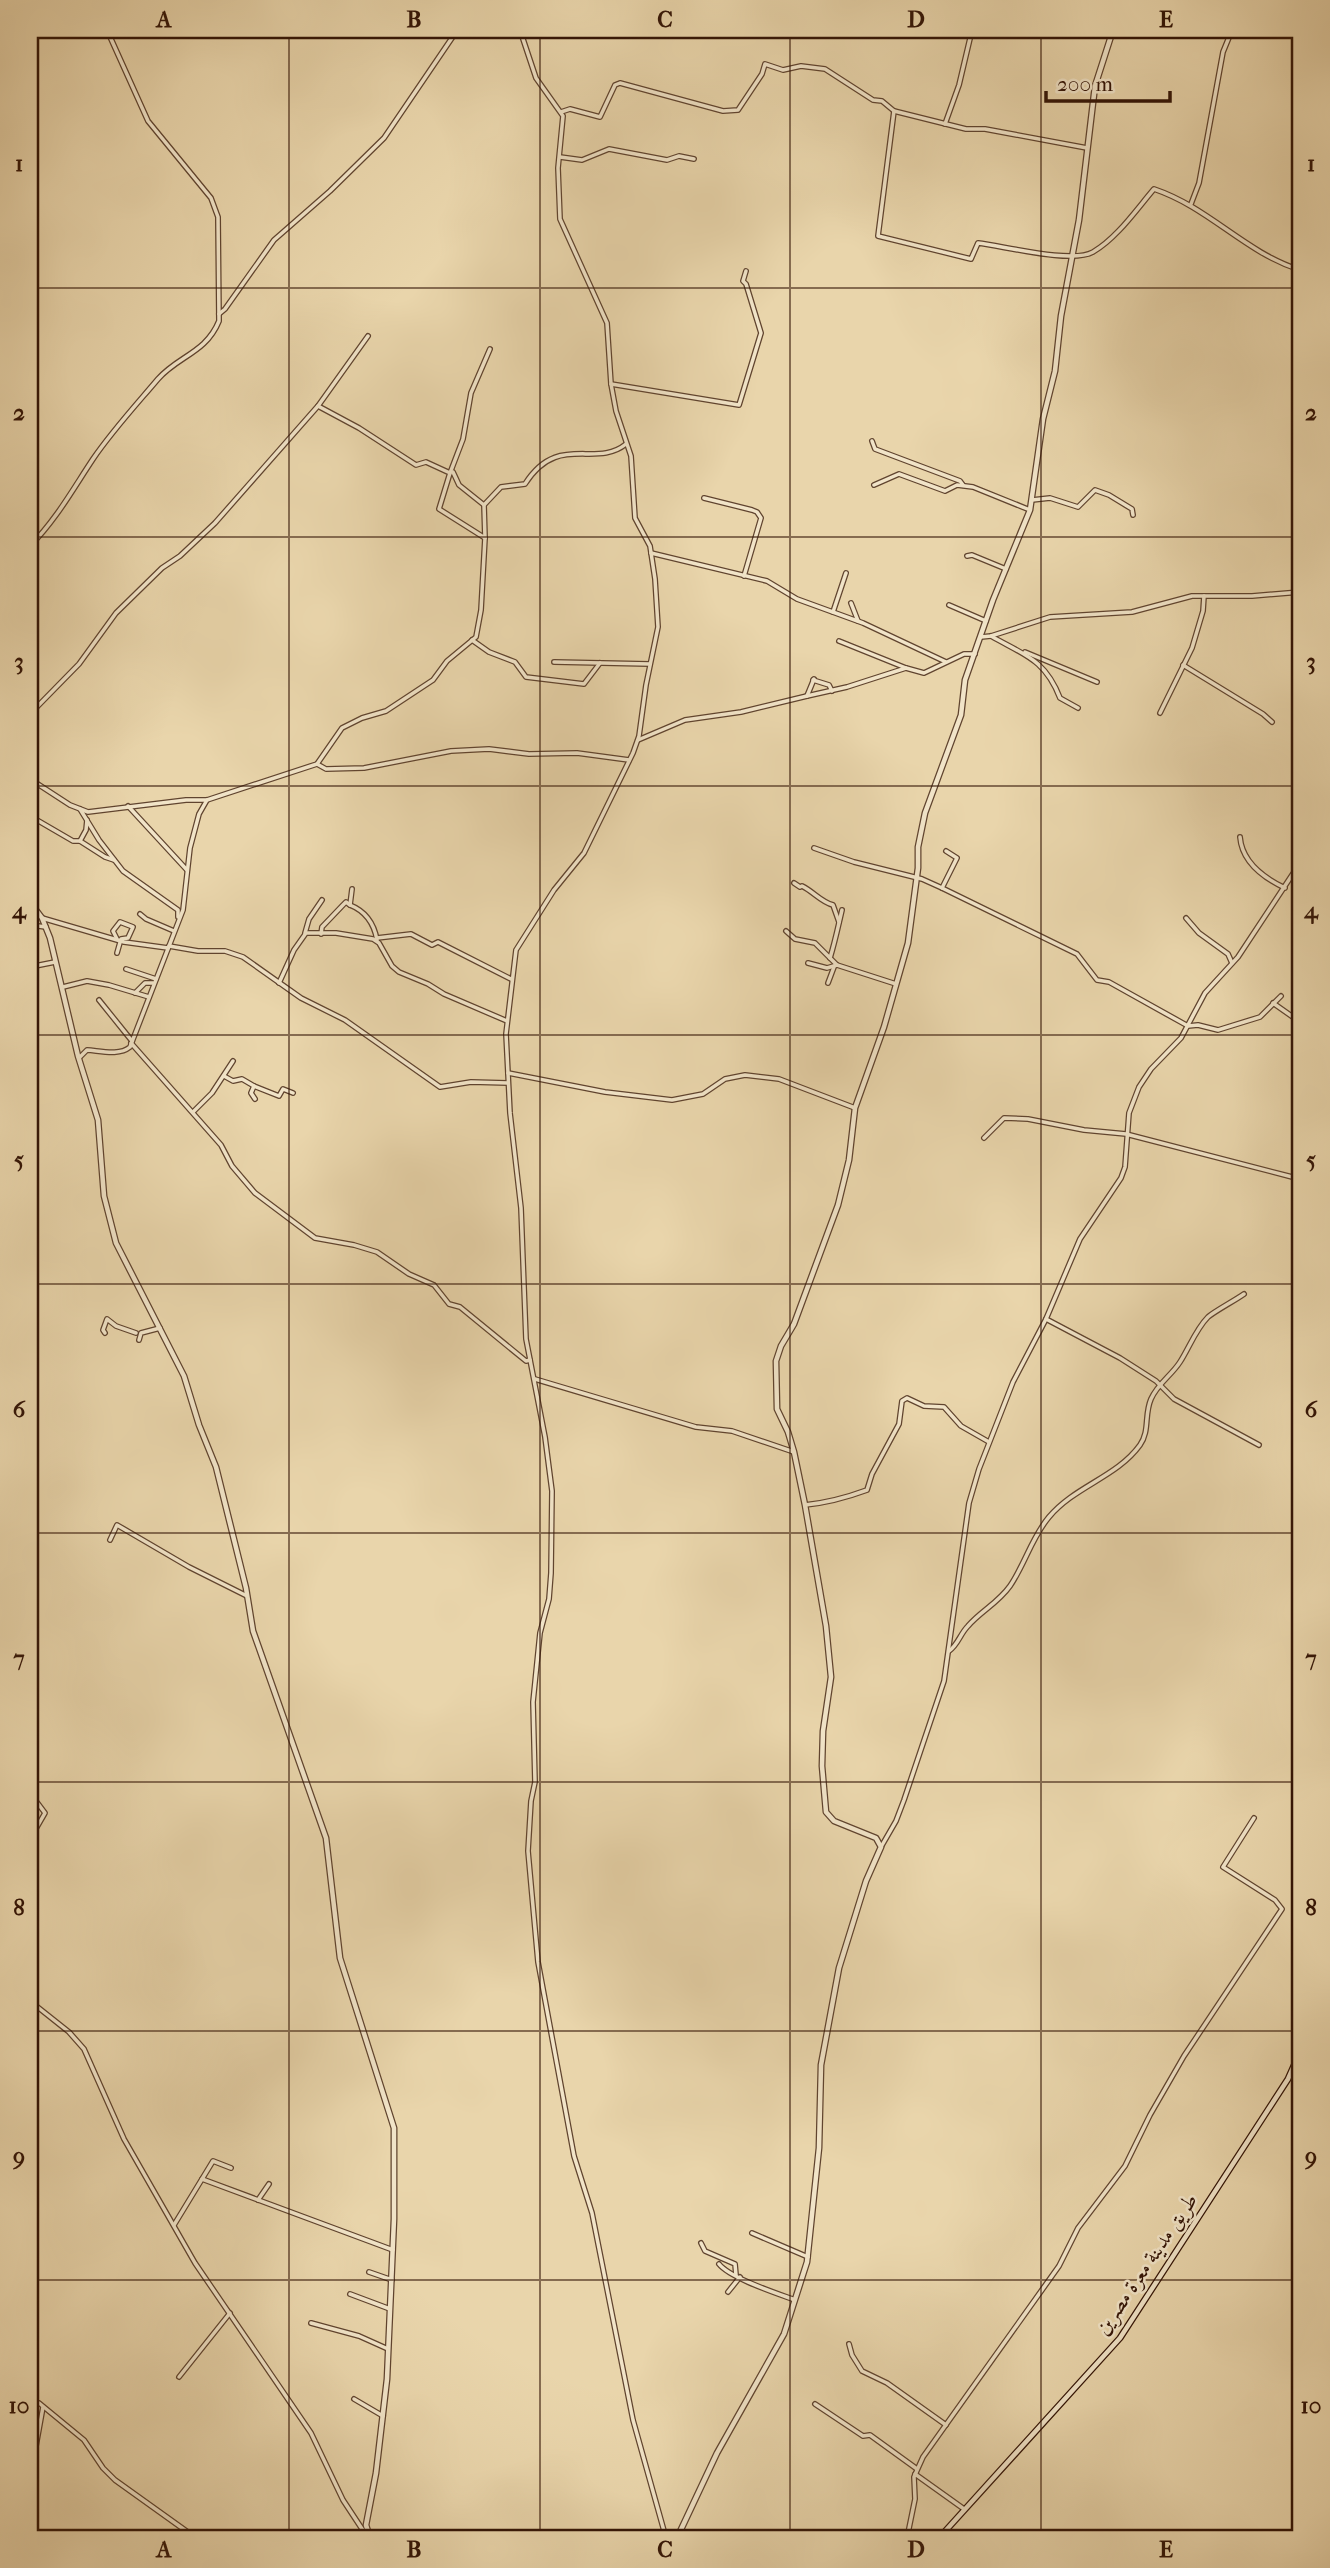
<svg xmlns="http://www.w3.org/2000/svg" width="1330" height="2568" font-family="'IM FELL French Canon',Amiri,serif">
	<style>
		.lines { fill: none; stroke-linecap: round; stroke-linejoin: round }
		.minor-casing { stroke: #60442f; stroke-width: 6 }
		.tertiary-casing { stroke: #60442f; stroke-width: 7 }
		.secondary-casing { stroke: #331406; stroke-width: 7 }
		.minor { stroke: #f1e4c8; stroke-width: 3.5 }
		.tertiary { stroke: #f1e4c8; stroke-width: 4.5 }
		.secondary { stroke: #f1e4c8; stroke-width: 4.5 }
		.grid { fill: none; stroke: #331406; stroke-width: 2; stroke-opacity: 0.55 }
		.labels { text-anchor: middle; stroke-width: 5; stroke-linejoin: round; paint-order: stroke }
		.street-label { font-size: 21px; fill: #331406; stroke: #f1e4c8 }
		.neatline { fill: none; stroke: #331406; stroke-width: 2.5 }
		.grid-label { font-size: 23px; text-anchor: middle; font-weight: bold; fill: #331406 }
	</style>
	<rect width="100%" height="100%" fill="#e9d5ab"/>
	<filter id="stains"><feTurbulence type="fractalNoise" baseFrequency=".00286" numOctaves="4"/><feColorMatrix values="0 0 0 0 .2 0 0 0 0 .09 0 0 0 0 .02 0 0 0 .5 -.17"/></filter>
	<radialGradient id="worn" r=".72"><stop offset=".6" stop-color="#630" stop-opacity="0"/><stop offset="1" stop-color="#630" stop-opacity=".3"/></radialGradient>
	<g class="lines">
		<defs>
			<g id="minor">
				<polyline points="520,30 536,78 563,116 558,168 560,219 607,323 611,384 616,411 631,456 635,518 650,546 655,579 658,627 646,685 639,736 633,753 584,853 554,890 516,950 506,1034 510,1113 521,1208 526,1339 545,1437 552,1491 551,1573 549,1599 540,1633 533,1702 535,1782 531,1801 528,1851 538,1962 574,2156 592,2213 633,2420 666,2538"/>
				<path d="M894 111 878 236 971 259 978 243C1004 246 1072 264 1093 252 1117 238 1136 210 1154 189 1210 208 1244 252 1300 270"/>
				<polyline points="561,112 570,109 600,117 615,85 620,83 723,111 738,110 762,74 765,64 783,70 801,66 825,69 873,100 882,101 894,111 966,129 985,129 1087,148"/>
				<polyline points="945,124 959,85 972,30"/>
				<polyline points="560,157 582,160 609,149 667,160 679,156 694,159"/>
				<polyline points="1191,204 1199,183 1223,52 1232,30"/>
				<polyline points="219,314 225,309 274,240 330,191 384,138 456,32 460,30"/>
				<polyline points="611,384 739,405 761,333 746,284 743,281 746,271"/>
				<polyline points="318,406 359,428 416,465 426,462 450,473 439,509 485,538"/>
				<polyline points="872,441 875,449 960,481 963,485"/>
				<polyline points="453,472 459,485 484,505"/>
				<polyline points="450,473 463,439 471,393 490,349"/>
				<polyline points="874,485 899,474 945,491 957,485 973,487 1030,510"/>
				<polyline points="704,498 752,510 757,512 761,518 744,576"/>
				<polyline points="1032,500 1050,498 1078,507 1095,490 1109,495 1132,509 1133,515"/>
				<path d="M30 546C56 520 73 489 93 459 112 431 136 405 158 379 178 356 206 353 219 321L218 217 211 198 148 121 107 30"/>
				<polyline points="651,553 767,581 797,599 863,623 946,662"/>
				<polyline points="967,556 972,555 1006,569"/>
				<polyline points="851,603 858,621"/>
				<polyline points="949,605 986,621"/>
				<polyline points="833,612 846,573"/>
				<path d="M991 636C1024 655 1045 659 1060 698L1078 708"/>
				<polyline points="981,637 991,636 1050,617 1132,612 1192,596 1252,596 1300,592"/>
				<polyline points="472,640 489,652 515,662 526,677 584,684 600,663"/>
				<polyline points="839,641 906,668"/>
				<polyline points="1025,652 1097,682"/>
				<polyline points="554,662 650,664"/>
				<polyline points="1183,665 1263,714 1272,722"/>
				<polyline points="813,680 829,685 832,691"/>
				<polyline points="807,696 814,679"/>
				<polyline points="1160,713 1192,648 1203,611 1204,596"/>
				<polyline points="30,714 79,664 116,613 162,568 180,556 215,523 318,406 368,336"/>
				<polyline points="638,740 685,720 741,712 807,696 847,687 906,668 924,673 964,654 975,654"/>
				<polyline points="317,764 326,769 364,768 451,751 489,749 529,754 577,753 629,760"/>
				<path d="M30 779 70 805 88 812 186 800H207L317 764 342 728 362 718 386 711 433 680 447 661 476 637 481 610 485 538 484 505 501 487 525 484C558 432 595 469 626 444"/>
				<polyline points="128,806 187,870"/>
				<polyline points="80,809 99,840 123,871 178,910 178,917"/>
				<polyline points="30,816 73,841 80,841 86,830 87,820"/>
				<path d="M1240 837C1242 862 1264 878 1285 888"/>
				<polyline points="80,841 105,857 114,860"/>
				<polyline points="814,848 854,862 922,879 942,888 1077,954 1097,980 1109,982 1188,1026 1198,1025 1218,1030 1260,1017 1281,996"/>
				<path d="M794 883 800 887 802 886C814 892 821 902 833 905L839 922"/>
				<polyline points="942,888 957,858 946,851"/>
				<path d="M352 889 350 905C365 911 374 923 377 940"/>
				<polyline points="140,914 146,919 174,931"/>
				<polyline points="42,918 124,942 168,948"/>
				<polyline points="1186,918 1199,933 1228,954 1232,963"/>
				<polyline points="30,925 46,927"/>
				<polyline points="786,931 795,939 815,943 837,965 896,984"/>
				<polyline points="305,933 309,919 322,900"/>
				<polyline points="321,934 322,927 343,905 346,902 350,905"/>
				<polyline points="377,938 411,934 432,945 438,942 511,979"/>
				<polyline points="117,939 113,931 120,922 133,927 128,938 121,939 117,953"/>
				<polyline points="169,946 198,951 225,951 243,957 301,998 345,1020 440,1087 471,1082 508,1083"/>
				<path d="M830 958C835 942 838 927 842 910"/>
				<polyline points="808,963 827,968 837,965"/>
				<polyline points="30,967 55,962"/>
				<polyline points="126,969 156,979"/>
				<polyline points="279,983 294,950 306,933 336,933 373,939 379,943 392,966 399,972 428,984 444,994 507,1021"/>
				<polyline points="828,983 834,967"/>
				<polyline points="63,987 87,981 109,985 149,997"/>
				<polyline points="135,993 145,983 153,983"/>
				<polyline points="99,1000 132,1041"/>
				<polyline points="1273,1003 1300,1022"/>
				<polyline points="131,1043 221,1145 232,1166 255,1193 315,1238 354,1245 377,1252 409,1274 434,1285 449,1304 460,1307 526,1361 530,1360"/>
				<path d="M79 1058 87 1050C101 1051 119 1056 130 1047L183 910 190 848 199 814 207 800"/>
				<polyline points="508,1073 605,1092 672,1100 703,1094 725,1079 745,1075 779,1079 855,1108"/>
				<polyline points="224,1076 233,1081 242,1079 254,1086 251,1093 255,1099"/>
				<polyline points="254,1086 279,1096 283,1089 293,1093"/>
				<polyline points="193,1112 212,1093 233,1061"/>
				<polyline points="984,1138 1004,1118 1028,1119 1084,1130 1126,1134 1300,1179"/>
				<polyline points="1046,1319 1120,1358 1156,1381 1174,1399 1259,1445"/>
				<polyline points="105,1333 103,1330 107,1319 116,1326 136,1333"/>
				<polyline points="139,1340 141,1333 160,1328"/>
				<polyline points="535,1379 696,1427 732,1431 794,1452"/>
				<path d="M805 1505C825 1503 848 1497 867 1490L872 1474 899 1424 902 1401 907 1398 924 1406 944 1407 961 1426 989 1442"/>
				<polyline points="110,1540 117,1525 189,1567 247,1596"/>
				<path d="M949 1651C958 1645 960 1634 968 1626 981 1611 998 1603 1010 1586 1025 1564 1032 1537 1049 1517 1075 1486 1117 1477 1140 1445 1150 1431 1144 1415 1151 1399 1158 1383 1171 1376 1180 1362 1189 1348 1196 1329 1208 1317 1215 1311 1234 1301 1244 1294"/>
				<polyline points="30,1793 45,1813 30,1839"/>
				<polyline points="881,1847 896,1821 904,1800 944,1681 969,1503 979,1469 1013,1382 1046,1319 1080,1239 1121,1178 1125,1167 1129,1113 1139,1087 1151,1069 1181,1038 1205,993 1238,957 1300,863"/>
				<polyline points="30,2001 69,2032 84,2049 124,2139 195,2263 311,2433 343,2500 368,2538"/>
				<polyline points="202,2179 393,2250"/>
				<polyline points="258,2200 269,2184"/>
				<polyline points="174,2225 213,2161 231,2168"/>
				<polyline points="752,2233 808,2257"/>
				<polyline points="701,2243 705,2251 735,2264 736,2275"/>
				<path d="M719 2264C730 2278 776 2293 795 2300"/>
				<polyline points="369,2272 392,2280"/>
				<polyline points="728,2292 740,2277"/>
				<polyline points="350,2294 390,2309"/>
				<polyline points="311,2323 359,2336 388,2349"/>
				<polyline points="849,2344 852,2355 862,2371 887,2383 946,2425"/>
				<polyline points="179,2377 230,2313"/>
				<polyline points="354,2399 383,2416"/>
				<polyline points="30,2402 39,2403 84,2440 103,2468 115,2480 196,2538"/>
				<polyline points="815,2404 863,2436 870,2435 917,2469"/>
				<polyline points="36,2446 43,2407"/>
				<polyline points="915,2474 964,2509"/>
				<polyline points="907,2538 915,2499 914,2477 923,2457 1059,2266 1078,2228 1125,2166 1150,2115 1184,2056 1282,1909 1275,1900 1223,1867 1254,1818"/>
			</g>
			<g id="tertiary">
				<polyline points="30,902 42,918 50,938 78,1056 98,1120 104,1196 116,1243 184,1376 199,1425 216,1467 246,1588 253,1631 326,1838 340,1958 394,2128 394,2219 387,2379 376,2473 366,2525 370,2538"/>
				<polyline points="677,2538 717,2453 784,2334 807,2262 819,2148 821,2065 839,1968 866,1881 881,1847 876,1838 834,1821 826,1812 822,1766 823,1731 831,1677 826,1626 805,1505 794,1452 788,1432 777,1409 776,1361 781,1346 794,1324 838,1205 849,1160 855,1108 884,1027 908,943 918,868 918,847 925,813 961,715 965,680 993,600 1030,510 1043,419 1055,371 1061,316 1079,220 1095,86 1113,30"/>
			</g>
			<polyline id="secondary" points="939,2538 1120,2338 1288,2079 1300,2052"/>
		</defs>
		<use href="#minor" class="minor-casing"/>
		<use href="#tertiary" class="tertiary-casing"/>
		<use href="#secondary" class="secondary-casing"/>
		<use href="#minor" class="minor"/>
		<use href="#tertiary" class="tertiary"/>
		<use href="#secondary" class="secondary"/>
	</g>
	<path class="grid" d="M289 30V2538M540 30V2538M790 30V2538M1041 30V2538M30 288H1300M30 537H1300M30 786H1300M30 1035H1300M30 1284H1300M30 1533H1300M30 1782H1300M30 2031H1300M30 2280H1300"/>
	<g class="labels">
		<g class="street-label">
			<text transform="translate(1146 2264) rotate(-56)" y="7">طريق مدينة معرة مصرين</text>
		</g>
	</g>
	<rect width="1330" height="2568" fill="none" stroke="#e9d5ab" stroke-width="77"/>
	<path d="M1046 91v10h124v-10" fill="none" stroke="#331406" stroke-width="3.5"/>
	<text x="1057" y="91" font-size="21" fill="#331406" stroke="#f1e4c8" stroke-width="5" paint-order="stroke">200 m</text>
	<rect x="38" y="38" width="1254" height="2492" class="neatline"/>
	<g class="grid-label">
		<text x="164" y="27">A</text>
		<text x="414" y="27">B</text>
		<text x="665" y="27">C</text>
		<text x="916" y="27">D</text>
		<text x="1166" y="27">E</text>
		<text x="19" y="171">1</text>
		<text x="1311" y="171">1</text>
		<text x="19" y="420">2</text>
		<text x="1311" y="420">2</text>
		<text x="19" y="669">3</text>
		<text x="1311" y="669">3</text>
		<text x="19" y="918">4</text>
		<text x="1311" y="918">4</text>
		<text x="19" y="1167">5</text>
		<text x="1311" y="1167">5</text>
		<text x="19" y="1417">6</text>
		<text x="1311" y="1417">6</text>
		<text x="19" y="1666">7</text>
		<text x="1311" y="1666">7</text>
		<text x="19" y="1915">8</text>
		<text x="1311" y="1915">8</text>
		<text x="19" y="2164">9</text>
		<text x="1311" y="2164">9</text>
		<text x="19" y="2413">10</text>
		<text x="1311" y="2413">10</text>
		<text x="164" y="2557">A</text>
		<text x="414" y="2557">B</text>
		<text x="665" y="2557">C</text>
		<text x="916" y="2557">D</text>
		<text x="1166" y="2557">E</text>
	</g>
	<rect width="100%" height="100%" filter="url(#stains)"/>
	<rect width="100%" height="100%" fill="url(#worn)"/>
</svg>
